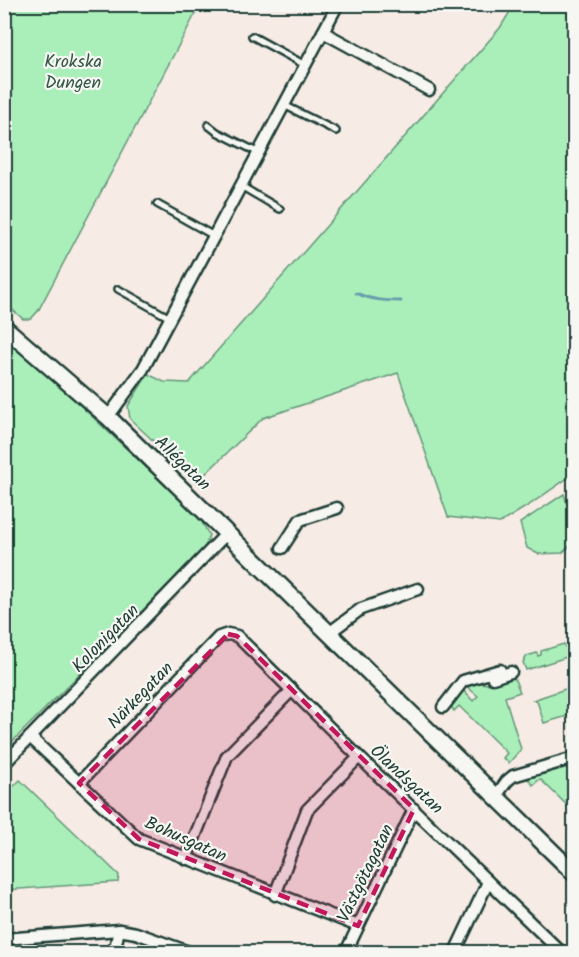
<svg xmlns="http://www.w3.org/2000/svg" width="579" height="957" font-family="Kalam,sans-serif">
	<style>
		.green { fill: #aaefba; stroke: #649677; stroke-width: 1.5 }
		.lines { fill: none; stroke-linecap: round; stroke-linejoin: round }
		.stream { stroke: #689cab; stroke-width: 3 }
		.lane-casing { stroke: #1f3d34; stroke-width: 10 }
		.street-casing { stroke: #1f3d34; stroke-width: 15 }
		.secondary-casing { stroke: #1f3d34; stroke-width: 20 }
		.lane { stroke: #f6f6f2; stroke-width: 5 }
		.street { stroke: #f6f6f2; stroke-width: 10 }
		.secondary { stroke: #f6f6f2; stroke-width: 15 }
		.marked { fill: #c2185b; fill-opacity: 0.2; stroke: #c2185b; stroke-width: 4.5; stroke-dasharray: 12 8; stroke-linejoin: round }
		.labels { text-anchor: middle; stroke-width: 4.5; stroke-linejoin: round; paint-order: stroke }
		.park-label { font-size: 18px; fill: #345848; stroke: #f6f6f2 }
		.street-label { font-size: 18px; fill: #1f3d34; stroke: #f6f6f2 }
	</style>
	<rect width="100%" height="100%" fill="#f6ebe5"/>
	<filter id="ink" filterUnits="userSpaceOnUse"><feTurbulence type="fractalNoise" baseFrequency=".0167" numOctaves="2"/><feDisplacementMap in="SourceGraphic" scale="12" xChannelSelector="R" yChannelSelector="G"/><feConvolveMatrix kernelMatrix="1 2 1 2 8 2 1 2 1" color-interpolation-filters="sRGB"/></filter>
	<g filter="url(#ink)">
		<g class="green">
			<polygon points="4,5 200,5 38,311 31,319 23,319 5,303"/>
			<polygon points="514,5 574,5 574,427 572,427 569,477 529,505 500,523 448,517 398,373 263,418 197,482 130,419 128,406 148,374 164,382 189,383 500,28"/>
			<polygon points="5,341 17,346 199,517 209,535 205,548 5,749"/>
			<polygon points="564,494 574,526 574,545 569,547 562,553 538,554 527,548 520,523"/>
			<polygon points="574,641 574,645 571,647 573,655 526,670 523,662 527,656 537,653 538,656 541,655 541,651 564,644 565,647 568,646 568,643"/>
			<polygon points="513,675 520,692 505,697 521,749 509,763 503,758 507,753 459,706 454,711 450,705 463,690 473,701 478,696 466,686 471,682 487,684"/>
			<polygon points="574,686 574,714 544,723 537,701 533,700"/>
			<polygon points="574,761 574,812 540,779 533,785 527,778"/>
			<polygon points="20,780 119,875 118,882 5,890 5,795"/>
		</g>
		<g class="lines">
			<path class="stream" d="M356 293C371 300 385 301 401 301"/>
			<defs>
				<g id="lane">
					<polyline points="252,36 305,65"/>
					<polyline points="284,105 336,131"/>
					<polyline points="208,125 217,132 259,153"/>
					<polyline points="241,186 280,209"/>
					<polyline points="157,204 214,236"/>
					<polyline points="118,289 170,318"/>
				</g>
				<g id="street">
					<polyline points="323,32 429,90"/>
					<polyline points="108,417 143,369 338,4"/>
					<polyline points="282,548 300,520 337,508"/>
					<polyline points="329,633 361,609 418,589"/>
					<polyline points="493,678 511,672"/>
					<polyline points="443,707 463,681 500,670"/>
					<polyline points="30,737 139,839 358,926"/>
					<polyline points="4,764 227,533"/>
					<polyline points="79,783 219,637 228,634 237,636 359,757 561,952"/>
					<polyline points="496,796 507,781 513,776 574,758"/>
					<polyline points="186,859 227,756 292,690"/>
					<polyline points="275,895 307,810 359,757"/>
					<polyline points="4,939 119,930 136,933 189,952"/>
					<polyline points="114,952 119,930"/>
					<polyline points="346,952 414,809"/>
					<polyline points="455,952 488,882"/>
				</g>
				<polyline id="secondary" points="4,327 108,417 574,873"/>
			</defs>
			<use href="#lane" class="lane-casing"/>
			<use href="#street" class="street-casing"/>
			<use href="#secondary" class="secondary-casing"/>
			<use href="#lane" class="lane"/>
			<use href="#street" class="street"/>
			<use href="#secondary" class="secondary"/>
		</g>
	</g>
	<path class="marked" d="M228 634 237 636 414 809 358 926 139 839 79 783Z"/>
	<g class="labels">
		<g class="park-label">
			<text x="73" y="67">Krokska<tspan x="73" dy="21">Dungen</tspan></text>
		</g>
		<g class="street-label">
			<text transform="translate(183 463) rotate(44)" y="6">Allégatan</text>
			<text transform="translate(105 638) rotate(-46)" y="6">Kolonigatan</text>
			<text transform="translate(140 695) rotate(-46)" y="6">Närkegatan</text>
			<text transform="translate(407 779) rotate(43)" y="6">Ölandsgatan</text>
			<text transform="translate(186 839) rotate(24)" y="6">Bohusgatan</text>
			<text transform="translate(365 873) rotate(-64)" y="6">Västgötagatan</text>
		</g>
	</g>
	<rect width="579" height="957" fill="none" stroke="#f6f6f2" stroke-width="24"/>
	<rect x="12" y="12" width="555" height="933" fill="none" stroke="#1f3d34" stroke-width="2" filter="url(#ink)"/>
</svg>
